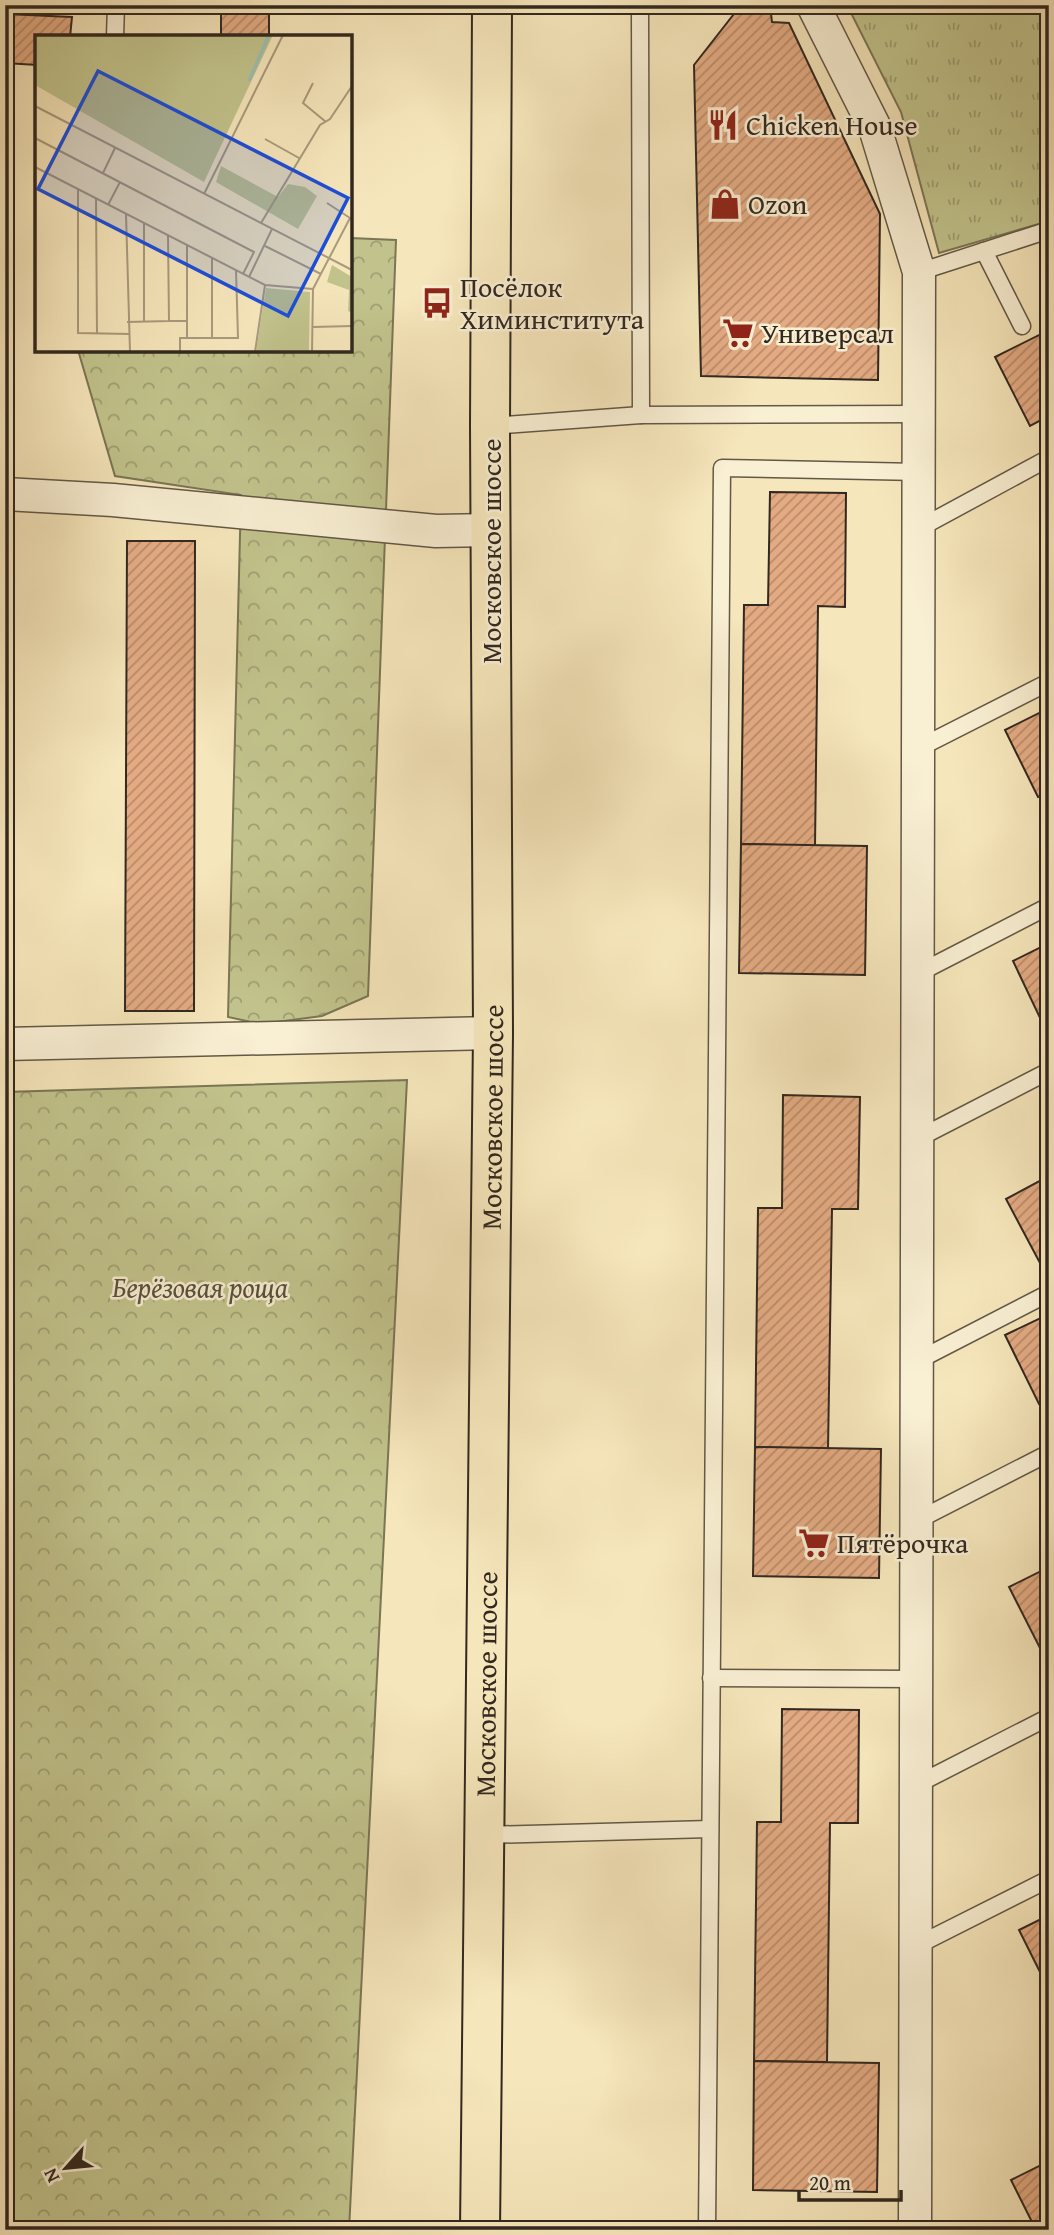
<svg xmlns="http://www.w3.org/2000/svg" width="1054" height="2235" font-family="'Gentium Book Plus',serif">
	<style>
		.forest { fill: url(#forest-crowns); stroke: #7a7656; stroke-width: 2 }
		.park { fill: url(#park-tufts); stroke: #7a7656; stroke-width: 2 }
		.building { fill: url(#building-hatch); stroke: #32281f; stroke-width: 2 }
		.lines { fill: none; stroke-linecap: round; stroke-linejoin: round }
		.service-casing { stroke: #635846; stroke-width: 19 }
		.minor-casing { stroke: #635846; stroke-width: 35 }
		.primary-casing { stroke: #32281f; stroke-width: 42 }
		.service { stroke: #f9efd3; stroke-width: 16 }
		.minor { stroke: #f9efd3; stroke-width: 32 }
		.primary { stroke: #f6e6bb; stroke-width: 38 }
		.labels { text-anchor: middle; stroke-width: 5; stroke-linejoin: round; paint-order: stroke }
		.poi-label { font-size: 28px; fill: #32281f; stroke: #f9efd3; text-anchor: start }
		.street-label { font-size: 28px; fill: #32281f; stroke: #f9efd3 }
		.park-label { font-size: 28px; font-style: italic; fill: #564f3a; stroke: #f9efd3 }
		.inset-river { fill: none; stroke: #9dc0b0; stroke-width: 3.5 }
		.inset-road { fill: none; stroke: #a89a7d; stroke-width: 2 }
		.view { fill: #1d4ed8; fill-opacity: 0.15; stroke: #1d4ed8; stroke-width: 3.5 }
		.inset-edge { fill: none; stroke: #32281f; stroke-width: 3.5 }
	</style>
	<defs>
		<pattern id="forest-crowns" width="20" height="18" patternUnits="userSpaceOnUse" patternTransform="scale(1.75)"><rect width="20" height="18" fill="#c2c38c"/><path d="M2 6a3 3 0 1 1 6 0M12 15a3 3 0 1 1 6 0" fill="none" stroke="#9e9e72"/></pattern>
		<pattern id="park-tufts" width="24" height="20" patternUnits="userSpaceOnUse" patternTransform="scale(1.75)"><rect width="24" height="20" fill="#c2c38c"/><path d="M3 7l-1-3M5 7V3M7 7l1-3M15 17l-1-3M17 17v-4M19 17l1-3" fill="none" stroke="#9e9e72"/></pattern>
		<pattern id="building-hatch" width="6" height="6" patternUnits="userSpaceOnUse" patternTransform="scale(1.75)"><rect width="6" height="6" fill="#e4ab83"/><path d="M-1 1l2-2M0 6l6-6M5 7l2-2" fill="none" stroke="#b98b6b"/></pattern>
	</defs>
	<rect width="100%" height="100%" fill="#f6e6bb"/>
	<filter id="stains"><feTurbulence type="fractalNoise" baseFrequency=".00286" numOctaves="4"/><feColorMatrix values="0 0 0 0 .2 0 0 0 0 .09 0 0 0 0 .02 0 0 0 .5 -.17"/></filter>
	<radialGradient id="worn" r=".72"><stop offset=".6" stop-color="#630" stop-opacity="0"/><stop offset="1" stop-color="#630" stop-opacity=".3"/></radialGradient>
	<g class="forest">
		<polygon points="350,238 396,240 368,996 322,1016 261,1024 228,1017 241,495 115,476 78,350 350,350"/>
		<polygon points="407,1080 349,2230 5,2230 5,1092"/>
	</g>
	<polygon class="park" points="847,5 1049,5 1049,221 939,253 901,112"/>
	<g class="building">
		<rect x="221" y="5" width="48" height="32"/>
		<polygon points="741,5 770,5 772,22 789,23 880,214 878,380 701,376 694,65"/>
		<polygon points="5,14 72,17 70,37 37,37 37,65 5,63"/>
		<polygon points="1049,330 1049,416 1030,426 995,357"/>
		<polygon points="770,492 846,493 845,607 818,606 815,846 741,844 744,605 768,605"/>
		<polygon points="127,541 195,541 194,1011 125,1011"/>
		<polygon points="5,569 12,570 11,614 5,613"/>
		<polygon points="1049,708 1049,792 1038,797 1005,730"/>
		<polygon points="741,844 867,846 865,975 739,973"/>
		<polygon points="1049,943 1049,1019 1042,1022 1013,961"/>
		<polygon points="783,1095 860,1097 858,1209 832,1209 828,1449 755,1447 758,1208 782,1208"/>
		<polygon points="1049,1176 1049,1259 1040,1263 1006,1199"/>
		<polygon points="1049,1314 1049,1399 1039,1404 1005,1335"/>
		<polygon points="755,1447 881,1449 879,1578 753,1576"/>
		<polygon points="1049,1567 1049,1651 1043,1654 1009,1587"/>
		<polygon points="782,1709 859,1710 858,1823 830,1823 827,2062 754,2061 757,1822 781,1822"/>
		<polygon points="1049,1915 1049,1990 1019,1930"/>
		<polygon points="754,2061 879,2063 877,2192 753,2190"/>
		<polygon points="1049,2161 1049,2230 1036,2230 1011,2180"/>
	</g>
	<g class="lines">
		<defs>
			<g id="service">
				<polyline points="640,5 641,415"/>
				<polyline points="115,37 116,5"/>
				<polyline points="984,251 1022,326"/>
				<polyline points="919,272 1049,230"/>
				<polyline points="490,426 641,415 918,414"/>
				<polyline points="918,529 1049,458"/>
				<polyline points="917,749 1049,682"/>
				<polyline points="917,974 1049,906"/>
				<polyline points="917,1139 1049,1071"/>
				<polyline points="919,1360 1049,1293"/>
				<polyline points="918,1520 1049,1453"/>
				<polyline points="711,1678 916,1679"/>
				<polyline points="916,1785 1049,1717"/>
				<polyline points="485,1835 710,1829"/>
				<polyline points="916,1946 1049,1879"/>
				<polyline points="707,2230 722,468 919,472"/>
			</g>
			<g id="minor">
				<polyline points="813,5 875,128 919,272 915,2230"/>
				<polyline points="5,494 113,500 436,531 491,530"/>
				<polyline points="5,1044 493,1033"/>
			</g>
			<g id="primary">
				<path id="s1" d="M480 2230 493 1033 490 426 492 5"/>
			</g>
		</defs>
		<use href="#service" class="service-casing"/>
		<use href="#minor" class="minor-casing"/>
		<use href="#primary" class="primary-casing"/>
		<use href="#service" class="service"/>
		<use href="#minor" class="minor"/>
		<use href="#primary" class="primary"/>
	</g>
	<defs>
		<symbol id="restaurant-bare" viewBox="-9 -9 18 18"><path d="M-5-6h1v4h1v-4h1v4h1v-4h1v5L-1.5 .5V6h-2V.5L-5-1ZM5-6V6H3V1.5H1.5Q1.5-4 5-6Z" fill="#8f2418" stroke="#f9efd3" stroke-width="2.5" paint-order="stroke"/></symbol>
		<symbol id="shop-bare" viewBox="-9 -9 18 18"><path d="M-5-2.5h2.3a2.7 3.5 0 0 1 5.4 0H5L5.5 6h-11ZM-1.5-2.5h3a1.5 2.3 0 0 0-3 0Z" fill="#8f2418" stroke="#f9efd3" stroke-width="2.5" paint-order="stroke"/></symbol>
		<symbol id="bus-bare" viewBox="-9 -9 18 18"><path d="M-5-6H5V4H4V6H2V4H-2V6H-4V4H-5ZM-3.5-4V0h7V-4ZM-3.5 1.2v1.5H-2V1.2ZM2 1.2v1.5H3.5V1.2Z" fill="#8f2418" stroke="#f9efd3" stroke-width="2.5" paint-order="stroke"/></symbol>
		<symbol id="supermarket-bare" viewBox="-9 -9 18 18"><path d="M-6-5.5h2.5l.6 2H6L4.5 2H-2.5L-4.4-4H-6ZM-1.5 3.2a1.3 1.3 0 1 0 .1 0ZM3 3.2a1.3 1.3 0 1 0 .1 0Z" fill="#8f2418" stroke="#f9efd3" stroke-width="2.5" paint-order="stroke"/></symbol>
	</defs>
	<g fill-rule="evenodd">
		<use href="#restaurant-bare" x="701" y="103" width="44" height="44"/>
		<use href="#shop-bare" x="703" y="182" width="44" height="44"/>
		<use href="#bus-bare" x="415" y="281" width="44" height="44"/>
		<use href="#supermarket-bare" x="716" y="311" width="44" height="44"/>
		<use href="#supermarket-bare" x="792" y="1521" width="44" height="44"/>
	</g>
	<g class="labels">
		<g class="poi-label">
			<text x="746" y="135">Chicken House</text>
			<text x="748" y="214">Ozon</text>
			<text x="460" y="297">Посёлок<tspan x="460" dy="32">Химинститута</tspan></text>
			<text x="761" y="343">Универсал</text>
			<text x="837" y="1553">Пятёрочка</text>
		</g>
		<g class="street-label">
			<text transform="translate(491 551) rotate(-90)" y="10">Московское шоссе</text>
			<text dy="10" stroke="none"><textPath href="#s1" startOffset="1113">Московское шоссе</textPath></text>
			<text dy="10" stroke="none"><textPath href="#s1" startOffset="546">Московское шоссе</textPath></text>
		</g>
		<g class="park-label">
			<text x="200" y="1297">Берёзовая роща</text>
		</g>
	</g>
	<g transform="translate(35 35)">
		<rect width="317" height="317" fill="#f6e6bb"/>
		<path d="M0 0H238L169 147 0 50ZM186 131 243 162 253 149 270 152 282 161 263 194 181 147ZM297 230 317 242V278L313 276 314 255 292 247Z" fill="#c2c38c"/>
		<path d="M231 253 275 257 274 317H221Z" fill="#c2c38c"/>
		<path class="inset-river" d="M214 46 234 0"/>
		<path class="inset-road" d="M278 48 268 68 291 87M0 71 317 235M0 103 219 217 208 239M230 104 264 123M0 132 230 250 278 254M68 138 80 113M43 155V298L95 299M169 159 248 0M61 164 62 298M73 170 85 147M91 179 95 317M109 188V287M226 188 285 90 295 84 317 51M133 201 134 286H152M230 211 286 239M177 223V303M214 242 237 194M92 287 134 286M278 292 317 291M152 303V210M145 317V303H203L201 235M220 317 230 250M277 317 278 254 315 183 292 168"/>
		<path class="view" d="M63 36 313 163 253 281 3 154Z"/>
		<rect width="317" height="317" class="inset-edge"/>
	</g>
	<rect width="1054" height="2235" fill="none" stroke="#f6e6bb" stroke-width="28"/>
	<rect x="7" y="7" width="1040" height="2221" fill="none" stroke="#32281f" stroke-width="3.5"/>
	<rect x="14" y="14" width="1026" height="2207" fill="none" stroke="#32281f" stroke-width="2"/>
	<g transform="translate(66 2168) rotate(243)" stroke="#f9efd3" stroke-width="5" paint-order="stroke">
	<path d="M0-5L12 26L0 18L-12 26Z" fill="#32281f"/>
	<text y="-10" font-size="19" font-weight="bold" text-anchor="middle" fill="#32281f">N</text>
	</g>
	<path d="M799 2190v10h102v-10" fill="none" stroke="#32281f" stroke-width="3.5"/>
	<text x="809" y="2190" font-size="21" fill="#32281f" stroke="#f9efd3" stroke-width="5" paint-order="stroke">20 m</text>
	<rect width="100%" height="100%" filter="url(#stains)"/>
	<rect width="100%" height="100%" fill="url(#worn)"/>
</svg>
